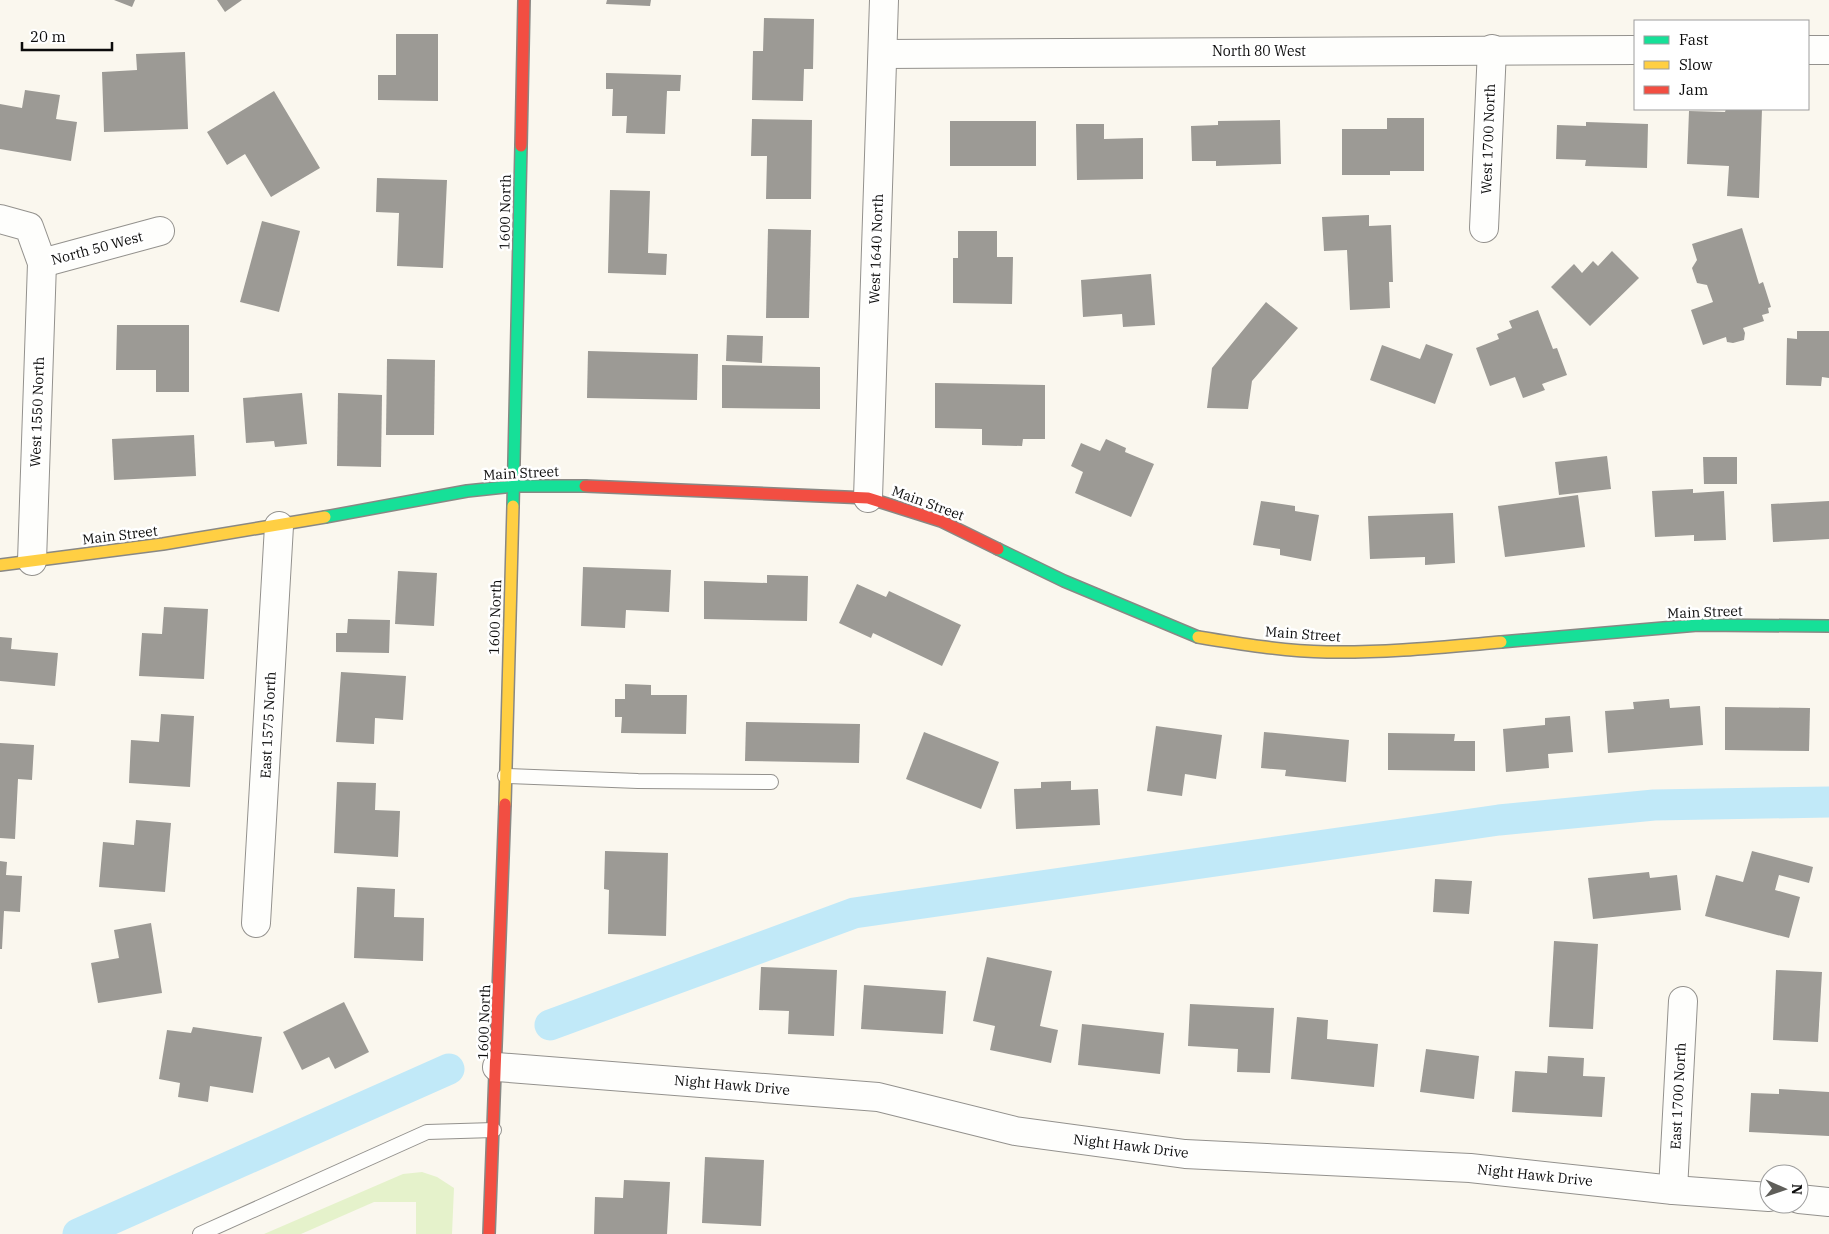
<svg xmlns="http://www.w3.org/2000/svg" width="1829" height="1234" font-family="'IBM Plex Serif',serif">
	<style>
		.green { fill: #e5f2cb }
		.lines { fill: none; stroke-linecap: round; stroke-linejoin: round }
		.canal { stroke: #c1e9f8; stroke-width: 31 }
		.building { fill: #9c9a95 }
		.lane-casing { stroke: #93918d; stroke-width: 16 }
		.street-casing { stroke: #93918d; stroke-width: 30 }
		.fast-casing { stroke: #898884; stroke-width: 14 }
		.slow-casing { stroke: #898884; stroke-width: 14 }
		.jam-casing { stroke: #898884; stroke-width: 14 }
		.lane { stroke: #fefefc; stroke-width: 14 }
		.street { stroke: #fefefc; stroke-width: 28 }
		.fast { stroke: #16e098; stroke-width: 11 }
		.slow { stroke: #ffcf43; stroke-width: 11 }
		.jam { stroke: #f24e42; stroke-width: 11 }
		.labels { text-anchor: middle; stroke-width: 5; stroke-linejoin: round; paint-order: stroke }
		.street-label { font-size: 14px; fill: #0b0b0b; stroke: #fff }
	</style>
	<rect width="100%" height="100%" fill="#faf7ee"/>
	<polygon class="green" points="422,1172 437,1177 454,1188 452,1234 416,1234 416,1202 374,1202 301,1234 264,1234 403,1174"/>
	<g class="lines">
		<g class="canal">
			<polyline points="550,1025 854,913 1499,820 1654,805 1829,802"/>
			<polyline points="78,1234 449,1069"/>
		</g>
	</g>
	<g class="building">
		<polygon points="114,0 135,0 132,7"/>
		<polygon points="217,0 242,0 225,12"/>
		<polygon points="607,0 651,0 650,6 606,4"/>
		<polygon points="764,18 814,19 813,69 804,69 803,101 752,100 753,51 763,51"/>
		<polygon points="396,34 438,34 438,101 378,100 378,75 396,75"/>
		<polygon points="185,52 188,129 104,132 102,72 137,70 136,54"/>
		<polygon points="606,73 681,75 680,91 667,91 665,134 626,133 627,116 612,116 613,89 606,89"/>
		<polygon points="25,90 60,95 56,119 77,122 71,161 0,149 0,104 22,108"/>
		<polygon points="274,91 320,168 271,197 245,154 227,165 207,132"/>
		<polygon points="1726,109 1762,109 1759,198 1727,196 1729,166 1687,164 1689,111 1725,112"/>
		<polygon points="1387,118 1424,118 1424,171 1390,171 1390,175 1342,175 1342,129 1387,129"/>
		<polygon points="752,119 812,120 811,199 766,199 767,156 751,156"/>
		<polygon points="1280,120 1281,164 1216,166 1216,161 1192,161 1191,126 1218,125 1218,121"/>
		<rect x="950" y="121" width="86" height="45"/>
		<polygon points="1586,122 1648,124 1647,168 1585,166 1586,160 1556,159 1557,125 1586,126"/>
		<polygon points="1076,124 1104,124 1104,139 1143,138 1143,179 1077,180"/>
		<polygon points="377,178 447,180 443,268 397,266 399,213 376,212"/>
		<polygon points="610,190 650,191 648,253 667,254 666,275 608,273"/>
		<polygon points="1369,215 1369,226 1391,225 1393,282 1389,282 1390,308 1350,310 1347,250 1324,251 1322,217"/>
		<polygon points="262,221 300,231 279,312 240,302"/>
		<polygon points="1742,228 1759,284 1763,282 1771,307 1768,308 1769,313 1762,315 1764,321 1743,328 1745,333 1744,340 1733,343 1727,342 1726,337 1703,345 1691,310 1713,302 1707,285 1697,283 1692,268 1697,260 1692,244"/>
		<polygon points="768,229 811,230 809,318 766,318"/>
		<polygon points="958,231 997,231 997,257 1013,257 1012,304 953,303 953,258 958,258"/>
		<polygon points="1612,251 1639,278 1590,326 1551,287 1574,264 1582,273 1593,261 1598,266"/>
		<polygon points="1151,274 1155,325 1123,327 1122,314 1083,317 1081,280"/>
		<polygon points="1266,302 1298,328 1252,381 1248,409 1207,408 1212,368"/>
		<polygon points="1538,310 1553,349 1557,348 1567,375 1542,384 1545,390 1523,398 1515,377 1490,386 1476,348 1499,339 1497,334 1512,328 1509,321"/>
		<polygon points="117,325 189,325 189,392 156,392 156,370 116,370"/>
		<polygon points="1797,331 1829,331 1829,378 1822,377 1821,386 1786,385 1787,338 1797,339"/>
		<polygon points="727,335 763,336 762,363 726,361"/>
		<polygon points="1426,344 1453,354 1435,404 1370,380 1382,345 1420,359"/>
		<polygon points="588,351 698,354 697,400 587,398"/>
		<polygon points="387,359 435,360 434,435 386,435"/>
		<polygon points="722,365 820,367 820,409 722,408"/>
		<polygon points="935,383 1045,385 1045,439 1023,439 1022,446 982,445 982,429 935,428"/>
		<polygon points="302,393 307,444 275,447 274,441 246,443 243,398"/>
		<polygon points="338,393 382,395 381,467 337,466"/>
		<polygon points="194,435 196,476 114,480 112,439"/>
		<polygon points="1106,439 1126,448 1125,452 1154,464 1131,517 1075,493 1083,472 1071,466 1081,443 1100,451"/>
		<polygon points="1607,456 1611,489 1559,495 1555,462"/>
		<polygon points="1703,457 1737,457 1737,484 1704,484"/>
		<polygon points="1693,489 1693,493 1724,491 1726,540 1694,541 1694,535 1655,537 1652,491"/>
		<polygon points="1578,495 1585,547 1505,557 1498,506"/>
		<polygon points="1261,501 1295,506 1295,511 1319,515 1311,561 1280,555 1280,549 1253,545"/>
		<polygon points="1829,501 1829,539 1773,542 1771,504"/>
		<polygon points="1453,513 1455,563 1425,565 1425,557 1370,559 1368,516"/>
		<polygon points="583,567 671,570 669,612 626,610 625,628 581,626"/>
		<polygon points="398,571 437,573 434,626 395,624"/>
		<polygon points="767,575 808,576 807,621 704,619 704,581 767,583"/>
		<polygon points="857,584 886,597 889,591 961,625 942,666 873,633 871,638 839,623"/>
		<polygon points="164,607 208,609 204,679 139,676 142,633 162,634"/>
		<polygon points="348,619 390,620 389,653 336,652 336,633 347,633"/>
		<polygon points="0,637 12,638 11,649 58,653 55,686 0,681"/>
		<polygon points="341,672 406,676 403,720 375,718 374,744 336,742"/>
		<polygon points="625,684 651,685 651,695 687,695 686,734 621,733 622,717 615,717 615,699 625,699"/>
		<polygon points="1669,699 1670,708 1700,706 1703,745 1608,753 1605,711 1634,709 1633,702"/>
		<polygon points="1725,707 1810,708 1809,751 1725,750"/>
		<polygon points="161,714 194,716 190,787 129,783 131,740 159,742"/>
		<polygon points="1570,716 1573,752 1548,754 1549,768 1506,772 1503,729 1545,725 1545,718"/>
		<polygon points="746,722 860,724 859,763 745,761"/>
		<polygon points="1156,726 1222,735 1216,779 1185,774 1182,796 1147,791"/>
		<polygon points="924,732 999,762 981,809 906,779"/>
		<polygon points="1264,732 1349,740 1346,782 1285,776 1286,770 1261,768"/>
		<polygon points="1388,733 1455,734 1454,741 1475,741 1475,771 1388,770"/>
		<polygon points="0,743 34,745 32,780 18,779 15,839 0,838"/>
		<polygon points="1071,781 1071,790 1098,789 1100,825 1016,829 1014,789 1041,788 1041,782"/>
		<polygon points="337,782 376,783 375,810 400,811 398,857 334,853"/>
		<polygon points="136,820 171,823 165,892 99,887 103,842 134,845"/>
		<polygon points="605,851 668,853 666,936 608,934 609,890 604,889"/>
		<polygon points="1752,851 1813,867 1809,883 1779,875 1775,890 1800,897 1789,938 1705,916 1716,875 1743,882"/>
		<polygon points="0,861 7,862 6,875 22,876 20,912 4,911 2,949 0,949"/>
		<polygon points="1649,872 1650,878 1677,875 1681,910 1593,919 1588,878"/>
		<polygon points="1435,879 1472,881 1469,914 1433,912"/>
		<polygon points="357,887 395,889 394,917 424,918 423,961 354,958"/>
		<polygon points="151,923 162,993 98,1003 91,963 119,958 114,930"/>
		<polygon points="1554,941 1598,944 1593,1029 1549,1027"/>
		<polygon points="987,957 1052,971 1040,1026 1058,1030 1051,1063 990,1050 995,1026 973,1021"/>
		<polygon points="761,967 837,970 834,1036 788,1034 789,1011 759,1010"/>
		<polygon points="1776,970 1822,972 1818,1042 1773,1040"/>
		<polygon points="864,985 946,991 943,1034 861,1029"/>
		<polygon points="344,1002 369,1052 335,1069 329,1057 302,1070 283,1032"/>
		<polygon points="1190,1004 1274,1008 1270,1073 1237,1072 1238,1049 1188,1046"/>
		<polygon points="1297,1017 1328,1020 1327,1039 1378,1044 1374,1087 1291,1079"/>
		<polygon points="1082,1024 1164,1033 1160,1074 1078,1065"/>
		<polygon points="193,1027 262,1037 253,1093 210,1086 208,1102 178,1097 180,1083 159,1079 167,1030 191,1033"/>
		<polygon points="1426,1049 1479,1056 1474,1099 1420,1092"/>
		<polygon points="1548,1056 1584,1058 1583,1076 1605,1077 1602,1117 1512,1112 1515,1071 1547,1073"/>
		<polygon points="1779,1089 1829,1092 1829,1136 1749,1132 1751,1093 1779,1094"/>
		<polygon points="705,1157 764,1160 761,1226 702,1223"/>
		<polygon points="624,1180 670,1182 667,1234 594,1234 595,1197 623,1198"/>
	</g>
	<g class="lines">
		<defs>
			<g id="lane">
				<polyline points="505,776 638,781 771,782"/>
				<polyline points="200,1234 427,1132 494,1130"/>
			</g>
			<g id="street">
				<polyline points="1808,50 1829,50"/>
				<polyline points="883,54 1635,50"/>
				<polyline points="0,219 29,227 42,263 32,561"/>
				<polyline points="1484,228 1492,49"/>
				<polyline points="42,263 160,231"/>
				<polyline points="868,498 884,0"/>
				<polyline points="256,923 279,526"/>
				<polyline points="497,1067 878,1097 1015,1131 1185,1154 1470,1168 1673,1190 1769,1197"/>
				<polyline points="1673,1190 1683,1001"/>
				<polyline points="1799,1199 1829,1202"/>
			</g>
			<g id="fast">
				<polyline points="513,506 521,146"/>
				<polyline points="325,517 467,491 514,486 585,486"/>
				<polyline points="998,549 1064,581 1198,637"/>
				<polyline points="1501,642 1698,625 1829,626"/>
			</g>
			<g id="slow">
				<polyline points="0,565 163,544 325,517"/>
				<path d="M1198 637C1240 644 1284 651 1327 652 1385 653 1443 647 1501 642"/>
				<polyline points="505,804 513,506"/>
			</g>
			<g id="jam">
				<polyline points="521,146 524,0"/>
				<polyline points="585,486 868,498 941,521 998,549"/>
				<polyline points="489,1234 505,804"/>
			</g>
		</defs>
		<use href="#lane" class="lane-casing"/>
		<use href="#street" class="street-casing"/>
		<use href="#fast" class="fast-casing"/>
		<use href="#slow" class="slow-casing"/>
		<use href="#jam" class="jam-casing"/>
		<use href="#lane" class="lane"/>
		<use href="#street" class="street"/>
		<use href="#fast" class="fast"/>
		<use href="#slow" class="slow"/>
		<use href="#jam" class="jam"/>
	</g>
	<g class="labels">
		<g class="street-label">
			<text x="1259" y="56">North 80 West</text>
			<text transform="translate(1488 139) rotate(-88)" y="5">West 1700 North</text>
			<text transform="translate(505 212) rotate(-89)" y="5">1600 North</text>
			<text transform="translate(97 248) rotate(-15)" y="5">North 50 West</text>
			<text transform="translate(876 249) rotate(-88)" y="5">West 1640 North</text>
			<text transform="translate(37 412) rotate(-88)" y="5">West 1550 North</text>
			<text transform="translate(521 473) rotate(-3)" y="5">Main Street</text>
			<text transform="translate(928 503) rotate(20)" y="5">Main Street</text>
			<text transform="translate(120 535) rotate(-7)" y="5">Main Street</text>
			<text transform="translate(1705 612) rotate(-2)" y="5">Main Street</text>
			<text transform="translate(495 617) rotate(-88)" y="5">1600 North</text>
			<text transform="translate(1303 634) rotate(4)" y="5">Main Street</text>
			<text transform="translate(268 725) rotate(-87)" y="5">East 1575 North</text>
			<text transform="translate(484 1022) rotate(-88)" y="5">1600 North</text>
			<text transform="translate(732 1085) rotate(5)" y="5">Night Hawk Drive</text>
			<text transform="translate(1678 1096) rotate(-87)" y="5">East 1700 North</text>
			<text transform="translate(1131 1146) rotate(7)" y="5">Night Hawk Drive</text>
			<text transform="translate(1535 1175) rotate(6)" y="5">Night Hawk Drive</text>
		</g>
	</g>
	<rect x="1634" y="20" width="175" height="90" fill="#ffffff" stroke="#9d9d9d"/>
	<rect x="1644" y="36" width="25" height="8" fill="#16e098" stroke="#9d9d9d"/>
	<text x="1679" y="45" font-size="15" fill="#0b0b0b">Fast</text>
	<rect x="1644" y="61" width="25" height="8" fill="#ffcf43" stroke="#9d9d9d"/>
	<text x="1679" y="70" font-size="15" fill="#0b0b0b">Slow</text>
	<rect x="1644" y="86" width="25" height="8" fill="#f24e42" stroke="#9d9d9d"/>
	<text x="1679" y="95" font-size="15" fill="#0b0b0b">Jam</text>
	<g transform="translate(1784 1189) rotate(92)"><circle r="24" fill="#ffffff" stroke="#9d9d9d"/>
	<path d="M0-4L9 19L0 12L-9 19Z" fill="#5f5e5a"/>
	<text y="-8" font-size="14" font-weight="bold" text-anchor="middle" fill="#0b0b0b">N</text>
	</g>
	<path d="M22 42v8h90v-8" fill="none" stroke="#0b0b0b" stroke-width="2.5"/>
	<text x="30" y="42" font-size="15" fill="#0b0b0b" stroke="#ffffff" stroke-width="4" paint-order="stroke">20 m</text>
</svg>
